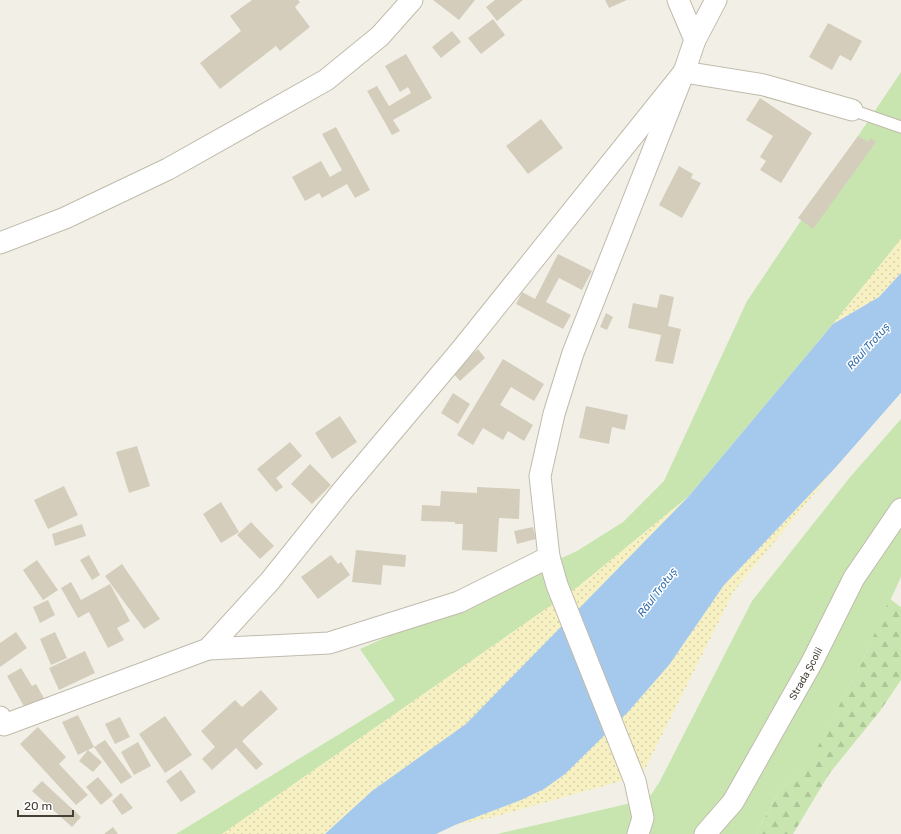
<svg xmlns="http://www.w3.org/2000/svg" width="901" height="834" font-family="Rubik,sans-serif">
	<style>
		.grass { fill: #c8e5b0 }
		.forest { fill: url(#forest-firs) }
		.sand { fill: url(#sand-dots) }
		.water { fill: #a5c9ed }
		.pier { fill: #f2f0e6 }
		.building { fill: #d4cdbc }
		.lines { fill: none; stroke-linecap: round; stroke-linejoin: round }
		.service-casing { stroke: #c0bbac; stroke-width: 13 }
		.minor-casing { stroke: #c0bbac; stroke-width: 23 }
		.service { stroke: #fff; stroke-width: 11 }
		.minor { stroke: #fff; stroke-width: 21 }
		.labels { text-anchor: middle; stroke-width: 3; stroke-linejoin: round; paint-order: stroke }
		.street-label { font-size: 10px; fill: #454036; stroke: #fff }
		.water-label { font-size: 11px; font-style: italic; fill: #336ead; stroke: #fff }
	</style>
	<defs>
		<pattern id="forest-firs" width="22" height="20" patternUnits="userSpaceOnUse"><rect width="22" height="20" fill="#c8e5b0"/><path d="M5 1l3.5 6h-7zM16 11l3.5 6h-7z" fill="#adc698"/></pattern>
		<pattern id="sand-dots" width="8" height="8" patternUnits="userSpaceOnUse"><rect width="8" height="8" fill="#f6f0c3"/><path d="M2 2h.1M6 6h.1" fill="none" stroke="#d4cfa8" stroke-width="1.8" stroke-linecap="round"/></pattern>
	</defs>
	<rect width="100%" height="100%" fill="#f2f0e6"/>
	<g class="grass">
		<polygon points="901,72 901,239 833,324 689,496 579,586 222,834 176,834 395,700 360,649 577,551 623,522 664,481 747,301"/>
		<polygon points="901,419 901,577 861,664 815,753 778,793 756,834 497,834 627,804 651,795 660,781 752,601 851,476"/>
	</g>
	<polygon class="forest" points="890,599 901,607 901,680 880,711 829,774 793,834 756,834 778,793 815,752 861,664"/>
	<g class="sand">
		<polygon points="901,239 901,273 879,297 833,324"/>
		<polygon points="837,466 734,591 642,775 490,818 455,825 521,800 544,789 565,774 627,713 669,665 724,585"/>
		<polygon points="689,496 466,724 372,791 325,834 222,834 579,586"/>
	</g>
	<polygon class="water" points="901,273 901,393 837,466 724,585 669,665 627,713 565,774 544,789 521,800 455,825 436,834 325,834 372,791 466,724 689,496 833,324 879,297"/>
	<polygon class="pier" points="901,393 901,396 819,488 837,466"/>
	<g class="building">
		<polygon points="252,0 298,0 300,2 295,7 310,27 280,51 276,46 220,89 200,63 241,31 230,16"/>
		<polygon points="433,0 475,0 459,20"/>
		<polygon points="495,0 523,0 497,21 486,7"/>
		<polygon points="605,0 627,0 609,8"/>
		<polygon points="493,19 505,35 481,54 468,38"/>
		<polygon points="828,23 862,41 851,61 840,55 832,70 809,57"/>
		<polygon points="452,31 461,42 441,58 432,47"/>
		<polygon points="406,54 432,98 393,120 400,131 392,135 367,91 377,86 389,106 411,93 408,87 400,92 385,66"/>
		<polygon points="760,98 812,133 781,183 760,170 766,161 760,157 773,136 746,120"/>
		<polygon points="541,119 563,148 528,174 506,146"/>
		<polygon points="336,127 370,190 355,198 347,184 322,198 319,193 305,201 292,177 321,161 330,177 342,170 322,134"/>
		<polygon points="858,136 868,142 871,138 876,142 813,229 798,218"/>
		<polygon points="679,166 693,174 691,178 701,183 682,218 659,205"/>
		<polygon points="558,254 592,271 582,290 559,278 546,302 571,315 563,329 516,304 522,292 535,299"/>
		<polygon points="660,294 674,297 668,326 681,329 673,364 655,361 661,335 628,328 633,303 657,308"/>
		<polygon points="606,313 613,317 607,330 600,327"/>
		<polygon points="478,349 485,358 460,381 453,373"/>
		<polygon points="503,359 544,384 534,401 511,387 500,405 533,425 524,441 508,431 503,440 483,428 473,445 457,435"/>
		<polygon points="453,393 470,404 458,424 441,413"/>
		<polygon points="586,406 628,415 625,430 612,427 609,444 579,438"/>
		<polygon points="340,416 357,442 332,459 315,433"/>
		<polygon points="290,442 302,456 276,478 283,487 276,492 257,469"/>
		<polygon points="137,446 150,486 129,493 116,452"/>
		<polygon points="310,464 331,485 312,504 291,484"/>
		<polygon points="64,486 78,515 48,529 34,500"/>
		<polygon points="477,487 520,489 519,519 499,518 497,552 462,550 463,524 455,524 455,522 421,521 422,505 440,506 441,491 477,493"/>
		<polygon points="221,502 239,532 221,543 203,514"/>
		<polygon points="251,522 274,546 260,559 237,535"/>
		<polygon points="82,524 86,536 55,546 52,534"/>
		<polygon points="533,527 536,539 517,544 514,531"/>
		<polygon points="356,550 406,555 405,567 383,565 381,585 352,582"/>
		<polygon points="89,555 100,575 92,580 80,560"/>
		<polygon points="331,555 338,564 341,562 350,575 318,599 301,577"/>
		<polygon points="37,560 58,590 43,600 23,570"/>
		<polygon points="122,564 160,619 144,629 105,576"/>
		<polygon points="71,582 81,600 110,584 130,621 117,628 124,640 108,648 89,612 78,618 61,588"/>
		<polygon points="48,600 55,615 40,623 33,607"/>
		<polygon points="16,632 27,648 0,667 0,643"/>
		<polygon points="55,632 67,658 51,665 40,639"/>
		<polygon points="85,651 95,673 59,690 49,668"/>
		<polygon points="21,668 32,686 36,684 45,700 26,710 7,676"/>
		<polygon points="261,690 278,709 242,741 263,764 256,770 236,748 212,770 202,759 215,747 201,731 235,700 242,707"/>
		<polygon points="78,715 94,747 78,755 62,722"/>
		<polygon points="165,716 192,755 165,773 139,734"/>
		<polygon points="120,717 130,737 115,744 105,724"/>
		<polygon points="38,727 66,757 59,764 88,795 76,805 20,744"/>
		<polygon points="105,740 132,777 121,784 94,747"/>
		<polygon points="138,742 151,766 134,775 121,752"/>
		<polygon points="88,750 102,762 93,772 79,761"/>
		<polygon points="181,770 196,792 181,802 166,781"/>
		<polygon points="98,777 113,795 101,805 86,787"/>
		<polygon points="42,781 81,817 72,827 32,791"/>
		<polygon points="121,793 133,808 122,815 112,801"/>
		<polygon points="113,827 118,834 104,834"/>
	</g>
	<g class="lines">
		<defs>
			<polyline id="service" points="852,110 901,127"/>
			<g id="minor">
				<polyline points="678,0 695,40"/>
				<polyline points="0,243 65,218 168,169 326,80 380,36 412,0"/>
				<polyline points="208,649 329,643 459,602 549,557"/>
				<polyline points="0,717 4,725 208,649 270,581 343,490 461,350 684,72 764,85 852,110"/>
				<polyline points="638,834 643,818 635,781 557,585 549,557 540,476 554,414 573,353 684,72 695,40 716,0"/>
				<path id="s1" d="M705 834 733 802 812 662 854 578 901 509"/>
			</g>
		</defs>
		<use href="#service" class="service-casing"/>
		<use href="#minor" class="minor-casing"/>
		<use href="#service" class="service"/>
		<use href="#minor" class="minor"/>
	</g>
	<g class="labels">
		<g class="street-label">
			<text dy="4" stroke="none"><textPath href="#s1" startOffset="190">Strada Școlii</textPath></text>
		</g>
		<g class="water-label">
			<text transform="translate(868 346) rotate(-48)" y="4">Râul Trotuș</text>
			<text transform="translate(657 592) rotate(-53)" y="4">Râul Trotuș</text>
		</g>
	</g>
	<path d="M18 810v6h55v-6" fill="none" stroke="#454036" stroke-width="2"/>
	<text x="24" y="810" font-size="12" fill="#454036" stroke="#ffffff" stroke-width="3" paint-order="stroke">20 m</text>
</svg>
